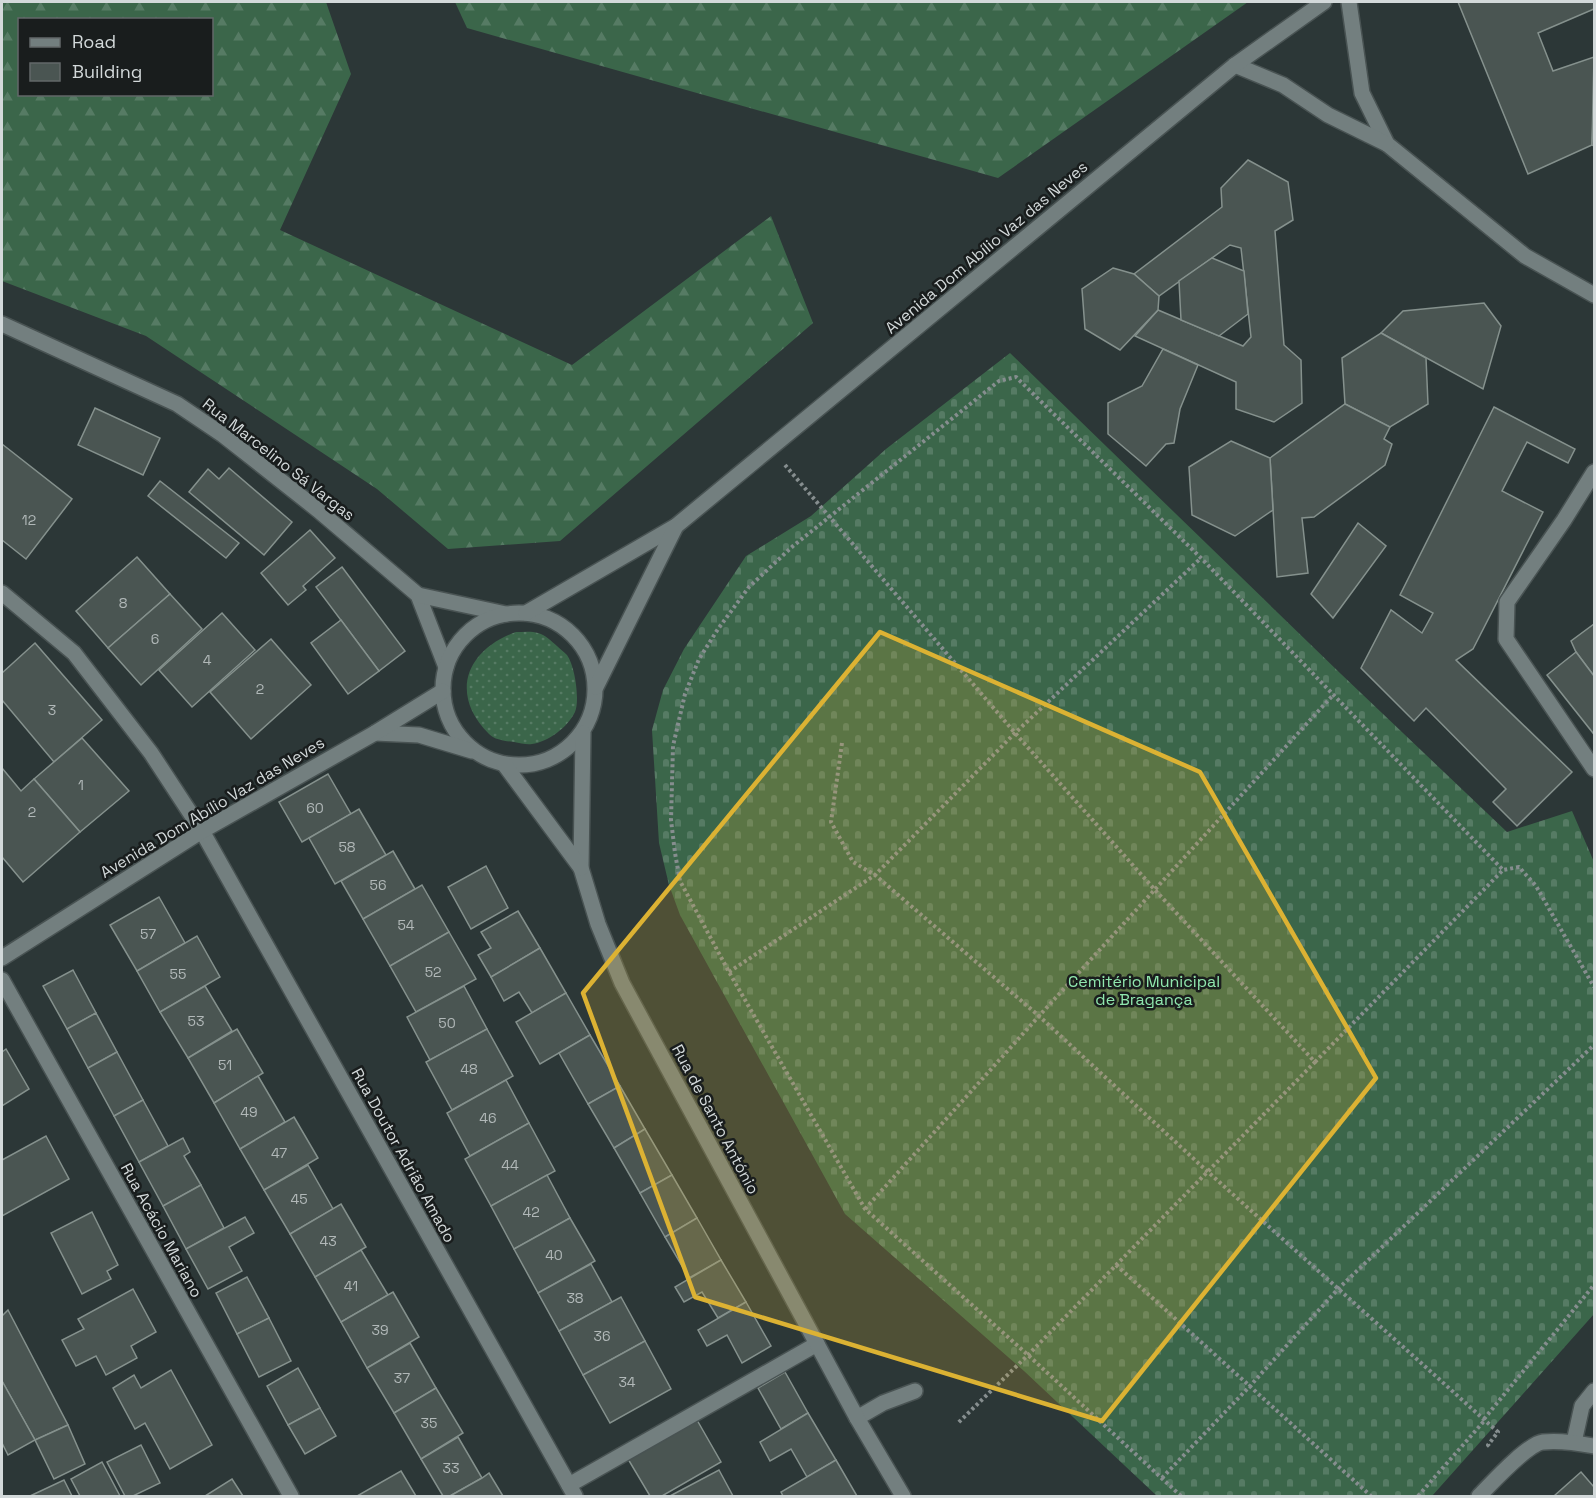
<svg xmlns="http://www.w3.org/2000/svg" width="1596" height="1498" font-family="'Space Grotesk',sans-serif">
	<style>
		.forest { fill: url(#forest-firs); fill-rule: evenodd }
		.cemetery { fill: url(#cemetery-stones) }
		.garden { fill: url(#garden-dots) }
		.building { fill: #4a5552; stroke: #85918d; stroke-width: 1.5 }
		.lines { fill: none; stroke-linecap: round; stroke-linejoin: round }
		.service-casing { stroke: #495353; stroke-width: 18 }
		.pedestrian-casing { stroke: #495353; stroke-width: 18 }
		.minor-casing { stroke: #495353; stroke-width: 18 }
		.tertiary-casing { stroke: #495353; stroke-width: 18 }
		.path { stroke: #868e8f; stroke-width: 4; stroke-dasharray: 3 3; stroke-linecap: butt }
		.service { stroke: #737f7f; stroke-width: 15 }
		.pedestrian { stroke: #737f7f; stroke-width: 15 }
		.minor { stroke: #737f7f; stroke-width: 15 }
		.tertiary { stroke: #737f7f; stroke-width: 15 }
		.marked { fill: #dcb233; fill-opacity: 0.2; stroke: #dcb233; stroke-width: 4.5; stroke-linejoin: round }
		.labels { text-anchor: middle; stroke-width: 5; stroke-linejoin: round; paint-order: stroke }
		.number-label { font-size: 14px; fill: #b1b8b8 }
		.street-label { font-size: 16px; fill: #d3d9da; stroke: #191d1d }
		.park-label { font-size: 16px; fill: #90e7ae; stroke: #191d1d }
	</style>
	<defs>
		<pattern id="forest-firs" width="22" height="20" patternUnits="userSpaceOnUse" patternTransform="scale(1.5)"><rect width="22" height="20" fill="#3b664a"/><path d="M5 1l3.5 6h-7zM16 11l3.5 6h-7z" fill="#567b64"/></pattern>
		<pattern id="cemetery-stones" width="16" height="16" patternUnits="userSpaceOnUse" patternTransform="scale(1.5)"><rect width="16" height="16" fill="#3b664a"/><path d="M2 7V4a2 2 0 0 1 4 0v3zM10 15v-3a2 2 0 0 1 4 0v3z" fill="#567b64"/></pattern>
		<pattern id="garden-dots" width="8" height="8" patternUnits="userSpaceOnUse" patternTransform="scale(1.5)"><rect width="8" height="8" fill="#3b664a"/><path d="M2 2h.1M6 6h.1" fill="none" stroke="#567b64" stroke-width="1.8" stroke-linecap="round"/></pattern>
	</defs>
	<rect width="100%" height="100%" fill="#2c3737"/>
	<g class="forest">
		<path d="M2 2H326L351 74 280 230 572 365 771 216 813 323 560 541 448 549 377 489 146 336 2 281ZM20 20H212V94H20Z"/>
		<polygon points="455,2 1248,2 998,178 467,28"/>
	</g>
	<polygon class="cemetery" points="1010,353 1341,674 1507,832 1572,811 1594,862 1594,1314 1432,1496 1157,1496 1024,1371 845,1214 680,915 669,885 659,843 652,730 663,690 684,649 746,556 811,516 886,449"/>
	<path class="garden" d="M516 632C523 632 532 631 538 633 546 635 551 641 557 646 560 649 564 652 567 655 575 666 580 700 575 712 568 727 548 742 532 744 527 745 520 743 514 742 505 741 495 740 489 734 449 694 466 650 516 632Z"/>
	<g class="building">
		<polygon points="1458,2 1594,2 1594,9 1538,33 1553,71 1594,57 1592,145 1528,174"/>
		<polygon points="1594,96 1594,146 1592,145"/>
		<polygon points="1248,160 1288,182 1293,220 1275,231 1284,345 1301,360 1302,403 1274,422 1236,409 1236,382 1135,336 1158,310 1243,346 1251,337 1241,248 1230,245 1159,296 1134,274 1222,207 1221,188"/>
		<polygon points="1212,258 1244,271 1248,314 1219,336 1181,320 1179,281"/>
		<polygon points="1113,268 1134,274 1159,296 1158,310 1120,350 1085,329 1082,289"/>
		<polygon points="1484,303 1501,326 1483,389 1381,333 1403,311"/>
		<polygon points="1381,333 1426,358 1428,404 1390,427 1345,404 1342,358"/>
		<polygon points="1163,349 1198,365 1180,409 1174,443 1166,444 1146,466 1108,434 1108,403 1142,386"/>
		<polygon points="1345,404 1390,427 1384,439 1392,444 1385,465 1314,517 1302,518 1308,573 1277,577 1270,458"/>
		<polygon points="1494,407 1575,449 1568,463 1527,442 1502,491 1543,512 1473,649 1456,660 1572,772 1517,826 1493,802 1506,789 1426,708 1414,721 1361,668 1391,610 1422,633 1433,613 1400,595"/>
		<polygon points="95,408 160,438 143,475 78,445"/>
		<polygon points="1231,441 1270,458 1273,510 1235,536 1192,515 1189,467"/>
		<polygon points="2,444 72,499 26,559 2,540"/>
		<polygon points="229,468 292,522 264,555 189,492 208,469 219,479"/>
		<polygon points="160,481 239,543 226,558 148,496"/>
		<polygon points="1358,523 1386,546 1333,618 1311,594"/>
		<polygon points="310,530 335,558 303,586 306,590 288,605 261,573"/>
		<polygon points="137,557 170,594 108,648 76,611"/>
		<polygon points="342,567 405,651 379,671 316,587"/>
		<polygon points="170,594 202,629 141,685 108,648"/>
		<polygon points="222,613 255,650 192,707 159,670"/>
		<polygon points="341,620 379,671 348,694 311,643"/>
		<polygon points="1594,624 1594,676 1576,652 1571,641"/>
		<polygon points="271,639 311,685 251,739 210,692"/>
		<polygon points="35,643 102,720 54,762 2,700 2,673"/>
		<polygon points="1576,652 1594,676 1594,732 1593,733 1547,675"/>
		<polygon points="82,738 129,791 80,832 34,779"/>
		<polygon points="2,768 21,791 34,779 80,832 23,882 2,857"/>
		<polygon points="328,774 351,814 302,842 279,802"/>
		<polygon points="359,809 386,855 335,884 309,838"/>
		<polygon points="393,851 415,889 363,919 341,881"/>
		<polygon points="486,866 508,908 471,929 448,887"/>
		<polygon points="422,885 449,932 390,966 363,919"/>
		<polygon points="159,897 185,943 137,971 110,925"/>
		<polygon points="518,911 540,948 491,977 478,955 491,948 481,932"/>
		<polygon points="449,932 476,979 416,1012 390,966"/>
		<polygon points="197,936 220,977 160,1012 137,971"/>
		<polygon points="540,948 566,993 532,1013 519,992 504,1001 491,977"/>
		<polygon points="73,970 96,1013 67,1029 43,986"/>
		<polygon points="205,986 232,1031 188,1058 160,1012"/>
		<polygon points="464,986 487,1029 430,1060 407,1017"/>
		<polygon points="566,993 590,1035 540,1064 516,1022"/>
		<polygon points="96,1013 117,1052 88,1068 67,1029"/>
		<polygon points="237,1029 263,1073 214,1103 188,1058"/>
		<polygon points="487,1029 513,1076 452,1110 426,1062"/>
		<polygon points="590,1035 620,1086 588,1104 559,1053"/>
		<polygon points="6,1049 29,1089 2,1106 2,1052"/>
		<polygon points="117,1052 143,1100 114,1116 88,1068"/>
		<polygon points="258,1076 285,1122 240,1149 214,1103"/>
		<polygon points="506,1080 529,1123 470,1156 447,1113"/>
		<polygon points="620,1086 645,1129 614,1148 588,1104"/>
		<polygon points="143,1100 168,1146 139,1162 114,1116"/>
		<polygon points="294,1117 318,1158 264,1190 240,1149"/>
		<polygon points="529,1123 555,1171 491,1206 465,1159"/>
		<polygon points="645,1129 672,1175 640,1193 614,1148"/>
		<polygon points="46,1136 69,1179 2,1216 2,1160"/>
		<polygon points="183,1138 190,1152 184,1156 201,1185 163,1206 139,1162"/>
		<polygon points="308,1165 333,1209 290,1234 264,1190"/>
		<polygon points="547,1175 570,1218 514,1249 491,1206"/>
		<polygon points="672,1175 697,1218 665,1237 640,1193"/>
		<polygon points="201,1185 224,1228 186,1249 163,1206"/>
		<polygon points="341,1204 366,1247 315,1277 290,1234"/>
		<polygon points="92,1212 118,1265 107,1271 111,1279 82,1294 51,1233"/>
		<polygon points="245,1217 254,1233 229,1247 242,1271 208,1289 186,1249"/>
		<polygon points="570,1218 595,1261 538,1293 514,1249"/>
		<polygon points="697,1218 721,1260 689,1278 665,1237"/>
		<polygon points="361,1250 388,1295 341,1322 315,1277"/>
		<polygon points="721,1260 746,1302 718,1318 702,1292 684,1302 675,1287"/>
		<polygon points="591,1264 612,1302 559,1331 538,1293"/>
		<polygon points="247,1277 269,1318 237,1334 216,1293"/>
		<polygon points="133,1289 156,1332 131,1346 137,1358 106,1375 96,1356 76,1366 62,1340 84,1329 78,1319"/>
		<polygon points="393,1292 419,1337 367,1368 341,1322"/>
		<polygon points="621,1297 645,1341 583,1375 559,1331"/>
		<polygon points="746,1302 771,1346 742,1363 727,1335 707,1346 698,1330"/>
		<polygon points="8,1310 68,1425 35,1440 2,1381 2,1316"/>
		<polygon points="269,1318 291,1361 259,1377 237,1334"/>
		<polygon points="645,1341 671,1389 610,1423 583,1375"/>
		<polygon points="410,1343 436,1388 394,1413 367,1368"/>
		<polygon points="298,1368 320,1408 288,1425 267,1386"/>
		<polygon points="171,1370 212,1445 170,1469 145,1423 135,1429 113,1388 134,1375 141,1388"/>
		<polygon points="785,1372 808,1413 781,1429 758,1388"/>
		<polygon points="2,1381 35,1440 8,1455 2,1443"/>
		<polygon points="436,1388 463,1433 421,1459 394,1413"/>
		<polygon points="320,1408 336,1436 305,1454 288,1425"/>
		<polygon points="808,1413 836,1460 807,1477 791,1449 770,1461 760,1442"/>
		<polygon points="697,1420 721,1462 662,1496 650,1496 628,1459"/>
		<polygon points="68,1425 85,1464 54,1479 35,1440"/>
		<polygon points="458,1437 482,1478 450,1496 443,1496 421,1459"/>
		<polygon points="141,1445 160,1483 133,1496 125,1496 107,1462"/>
		<polygon points="836,1460 857,1496 783,1496 781,1492"/>
		<polygon points="102,1462 120,1496 80,1496 71,1479"/>
		<polygon points="719,1470 733,1496 670,1496"/>
		<polygon points="401,1471 416,1496 357,1496"/>
		<polygon points="1581,1472 1594,1487 1594,1496 1554,1496"/>
		<polygon points="489,1473 503,1496 450,1496 482,1478"/>
		<polygon points="232,1479 243,1496 205,1496"/>
		<polygon points="64,1480 72,1496 30,1496"/>
	</g>
	<g class="lines">
		<defs>
			<polyline id="service" points="1594,472 1564,520 1507,602 1506,639 1594,769"/>
			<polyline id="pedestrian" points="569,1485 817,1344"/>
			<g id="minor">
				<polyline points="1349,2 1362,93 1387,144 1525,256 1594,295"/>
				<polyline points="1235,65 1283,85 1328,115 1387,144"/>
				<polyline points="2,324 177,404 223,435 318,510 418,595 446,667"/>
				<polyline points="2,593 74,653 151,753 202,831 575,1496"/>
				<polyline points="418,595 506,614"/>
				<polyline points="2,980 291,1496"/>
				<polyline points="857,1418 883,1403 915,1391"/>
				<polyline points="1574,1442 1582,1406 1594,1391"/>
				<path d="M1479 1496C1491 1484 1527 1444 1543 1442 1560 1440 1578 1443 1594 1446"/>
			</g>
			<g id="tertiary">
				<circle cx="519" cy="689" r="76"/>
				<polyline points="526,613 676,526 1235,65 1324,2"/>
				<polyline points="596,687 676,526"/>
				<polyline points="375,733 419,735 472,751"/>
				<polyline points="583,733 581,868 598,924 622,983 857,1418 903,1496"/>
				<polyline points="504,764 581,868"/>
				<polyline points="2,958 202,831 375,733 443,691"/>
			</g>
		</defs>
		<use href="#service" class="service-casing"/>
		<use href="#pedestrian" class="pedestrian-casing"/>
		<use href="#minor" class="minor-casing"/>
		<use href="#tertiary" class="tertiary-casing"/>
		<g class="path">
			<polyline points="785,465 1015,733 1155,890 1315,1062 1028,1355 958,1423"/>
			<polyline points="842,743 831,822 853,862 875,875 1039,1016 1208,1172 1498,1432 1488,1445 1491,1448"/>
			<polyline points="729,972 875,875 1015,733 1201,558"/>
			<polyline points="1315,1062 1503,870 1519,867 1536,886 1594,987"/>
			<polyline points="865,1209 1039,1016 1334,694"/>
			<polyline points="1116,1265 1371,1496"/>
			<polyline points="1484,1419 1594,1285"/>
			<polyline points="1162,1478 1250,1386 1338,1289 1594,1045"/>
			<polyline points="1181,1496 1028,1355 865,1209 729,972 680,881 675,853 671,820 673,746 685,694 699,659 718,629 749,587 793,546 999,381 1016,377 1201,558 1503,870"/>
			<polyline points="1418,1496 1485,1420"/>
		</g>
		<use href="#service" class="service"/>
		<use href="#pedestrian" class="pedestrian"/>
		<use href="#minor" class="minor"/>
		<use href="#tertiary" class="tertiary"/>
	</g>
	<path class="marked" d="M880 632 1200 772 1376 1078 1102 1421 695 1297 583 993Z"/>
	<g class="labels">
		<g class="number-label">
			<text x="29" y="525">12</text>
			<text x="123" y="608">8</text>
			<text x="155" y="644">6</text>
			<text x="207" y="665">4</text>
			<text x="260" y="694">2</text>
			<text x="52" y="715">3</text>
			<text x="81" y="790">1</text>
			<text x="315" y="813">60</text>
			<text x="32" y="817">2</text>
			<text x="347" y="852">58</text>
			<text x="378" y="890">56</text>
			<text x="406" y="930">54</text>
			<text x="148" y="939">57</text>
			<text x="433" y="977">52</text>
			<text x="178" y="979">55</text>
			<text x="196" y="1026">53</text>
			<text x="447" y="1028">50</text>
			<text x="225" y="1070">51</text>
			<text x="469" y="1074">48</text>
			<text x="249" y="1117">49</text>
			<text x="488" y="1123">46</text>
			<text x="279" y="1158">47</text>
			<text x="510" y="1170">44</text>
			<text x="299" y="1204">45</text>
			<text x="531" y="1217">42</text>
			<text x="328" y="1246">43</text>
			<text x="554" y="1260">40</text>
			<text x="351" y="1291">41</text>
			<text x="575" y="1303">38</text>
			<text x="380" y="1335">39</text>
			<text x="602" y="1341">36</text>
			<text x="402" y="1383">37</text>
			<text x="627" y="1387">34</text>
			<text x="429" y="1428">35</text>
			<text x="451" y="1473">33</text>
		</g>
		<g class="street-label">
			<text transform="translate(986 247) rotate(-40)" y="6">Avenida Dom Abílio Vaz das Neves</text>
			<text transform="translate(279 459) rotate(38)" y="6">Rua Marcelino Sá Vargas</text>
			<text transform="translate(212 807) rotate(-31)" y="6">Avenida Dom Abílio Vaz das Neves</text>
			<text transform="translate(716 1119) rotate(62)" y="6">Rua de Santo António</text>
			<text transform="translate(404 1155) rotate(61)" y="6">Rua Doutor Adrião Amado</text>
			<text transform="translate(162 1230) rotate(61)" y="6">Rua Acácio Mariano</text>
		</g>
		<g class="park-label">
			<text x="1144" y="987">Cemitério Municipal<tspan x="1144" dy="18">de Bragança</tspan></text>
		</g>
	</g>
	<rect width="1596" height="1498" fill="none" stroke="#d3d9da" stroke-width="6"/>
	<rect x="18" y="18" width="195" height="78" fill="#191d1d" stroke="#636869" stroke-width="1.5"/>
	<rect x="30" y="38" width="30" height="9" fill="#737f7f" stroke="#636869" stroke-width="1.5"/>
	<text x="72" y="48" font-size="18" fill="#d3d9da">Road</text>
	<rect x="30" y="63" width="30" height="18" fill="#4a5552" stroke="#636869" stroke-width="1.5"/>
	<text x="72" y="78" font-size="18" fill="#d3d9da">Building</text>
</svg>
